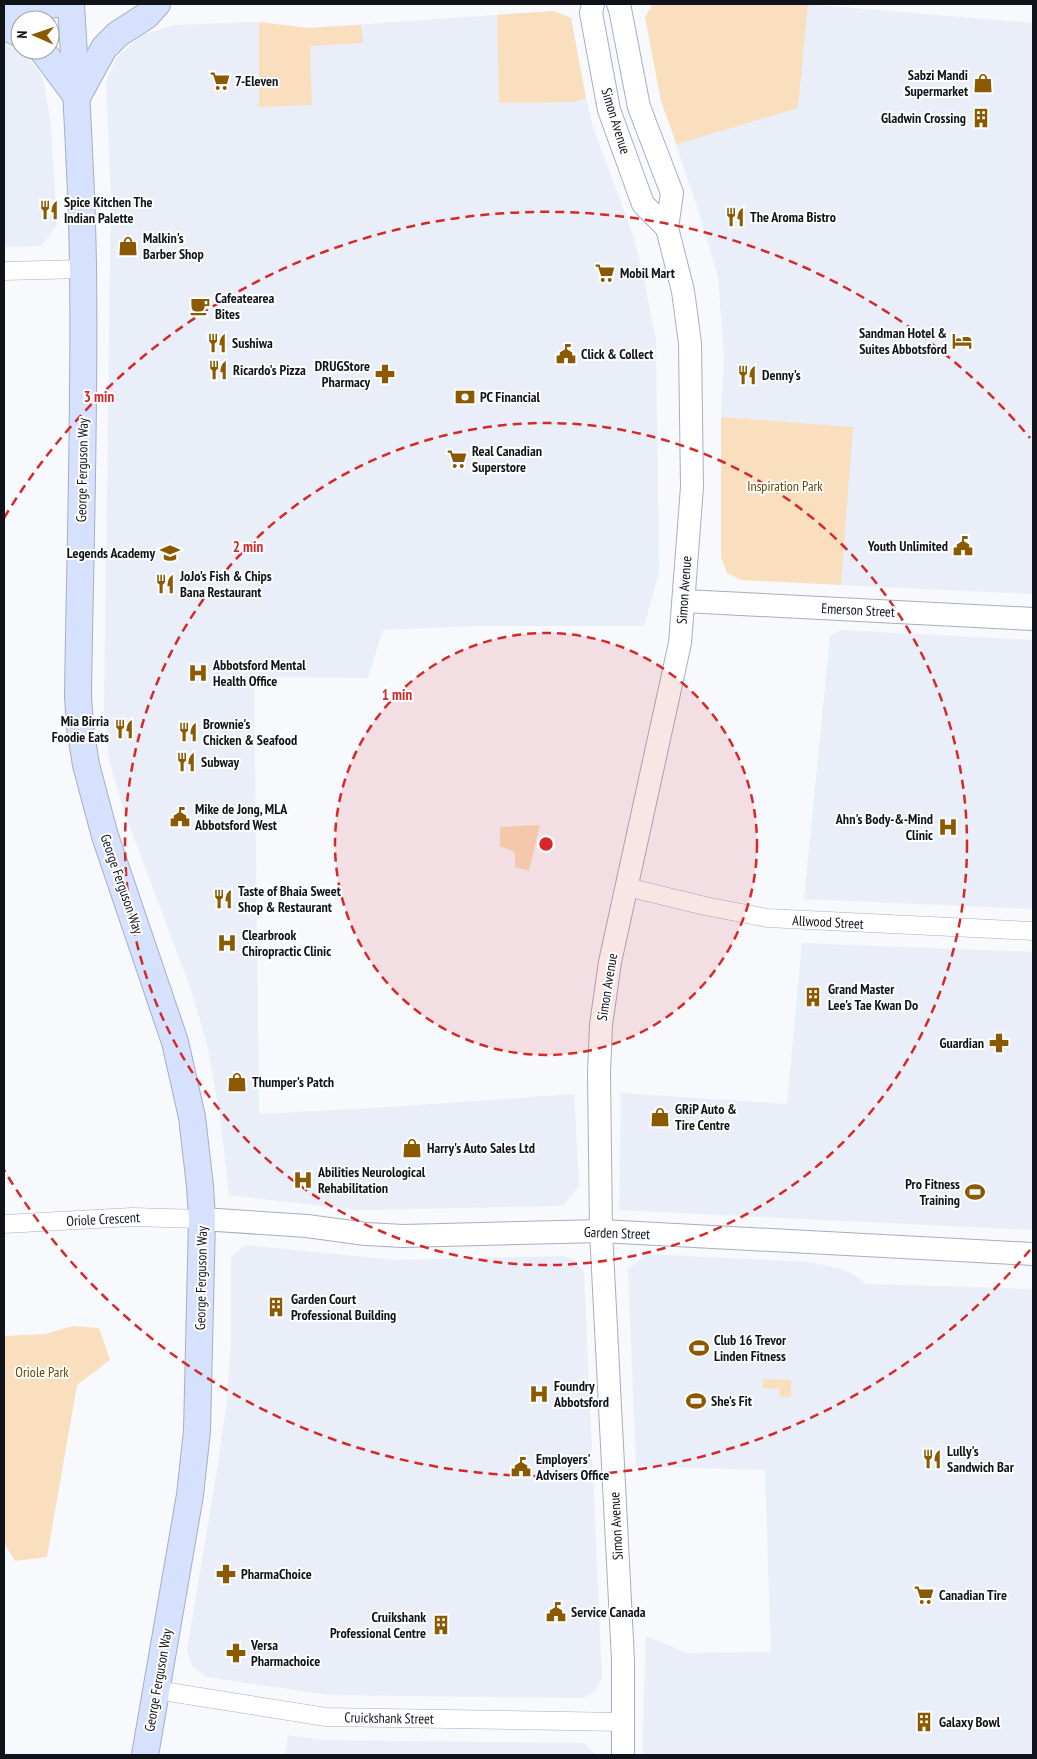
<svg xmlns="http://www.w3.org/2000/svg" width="1037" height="1759" font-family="'PT Sans Narrow',sans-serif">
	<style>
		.built { fill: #e9eef8 }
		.green { fill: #fadfbe }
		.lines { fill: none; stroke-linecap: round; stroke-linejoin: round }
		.minor-casing { stroke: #a5afc2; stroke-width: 19 }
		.tertiary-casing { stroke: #a5afc2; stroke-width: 24 }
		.secondary-casing { stroke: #a5afc2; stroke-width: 28 }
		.minor { stroke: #fff; stroke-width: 18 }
		.tertiary { stroke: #fff; stroke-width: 22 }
		.secondary { stroke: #d5e1fd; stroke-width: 26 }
		.ring { fill: none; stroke: #d62828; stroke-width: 2.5; stroke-dasharray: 9 6 }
		.labels { text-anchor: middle; stroke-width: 4; stroke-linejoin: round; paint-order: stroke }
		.poi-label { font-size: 14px; font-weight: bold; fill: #10131a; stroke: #fff; text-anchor: start }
		.street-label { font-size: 14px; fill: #10131a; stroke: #fff }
		.park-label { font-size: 14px; fill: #6b4401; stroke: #fff }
		.centre { fill: #d62828; stroke: #fff; stroke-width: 2.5 }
		.ring-label { font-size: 15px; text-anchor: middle; font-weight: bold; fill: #d62828; stroke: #fff; stroke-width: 4; stroke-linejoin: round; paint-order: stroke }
	</style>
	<rect width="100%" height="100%" fill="#f7f9fd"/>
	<g class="built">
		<polygon points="653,4 806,4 1033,23 1033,594 841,585 852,427 721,417 724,356 718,277 698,209 661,101 645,17"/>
		<polygon points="553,11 571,18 586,98 593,127 634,238 644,279 656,341 659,573 644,626 475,626 383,630 368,678 254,677 259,1114 391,1107 574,1094 579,1186 563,1206 357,1210 229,1195 220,1116 207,1044 191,990 124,811 109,760 104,710 111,197 106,81 117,57 143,34 175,25 259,22 308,28"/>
		<polygon points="4,43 21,52 31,62 43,77 51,126 57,225 41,246 4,247"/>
		<polygon points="841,630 1033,640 1033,909 804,899 830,636"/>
		<polygon points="802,943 1033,952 1033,1230 619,1210 621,1093 787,1104"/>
		<polygon points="245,1245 396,1260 564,1256 576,1261 584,1273 602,1678 595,1691 583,1698 330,1695 207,1677 192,1666 187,1650 217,1470 227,1399 231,1341 231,1257"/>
		<polygon points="646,1254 807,1262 838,1268 851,1273 866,1284 1033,1289 1033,1755 642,1755 646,1636 687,1653 771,1652 765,1470 636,1466 628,1269"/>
		<polygon points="288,1735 321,1740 584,1743 596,1755 285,1755"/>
	</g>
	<g class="green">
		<polygon points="653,4 808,4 798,108 677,144 661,101 645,17"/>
		<polygon points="553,11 571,18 586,98 574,102 499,103 497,15"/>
		<polygon points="259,22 308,28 361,25 363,43 310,46 312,105 259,107"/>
		<polygon points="721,417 853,427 841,585 741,580 727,573 721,557"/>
		<polygon points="540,825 529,871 515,867 515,852 500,846 500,827"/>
		<polygon points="73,1326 99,1328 110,1360 77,1385 47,1557 15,1561 4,1543 4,1336 45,1334"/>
		<polygon points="763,1379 791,1380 791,1396 790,1397 781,1397 779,1395 779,1389 762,1388"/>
	</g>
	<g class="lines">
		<defs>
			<g id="minor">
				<polyline points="4,271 83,269"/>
				<polyline points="627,887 705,906 767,918 1033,931"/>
				<polyline points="4,1224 132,1217 202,1219"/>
				<polyline points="156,1690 326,1717 623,1722"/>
			</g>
			<g id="tertiary">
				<polyline points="593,4 591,13 609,110 643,204 667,228"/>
				<polyline points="618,4 620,9 639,107 672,193 667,228 683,291 690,343 692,487 680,643 610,962 601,1025 599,1073 601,1231 623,1660 623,1755"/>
				<polyline points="684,601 1033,619"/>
				<polyline points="202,1219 307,1226 366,1234 403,1236 601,1231 1033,1254"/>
			</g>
			<g id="secondary">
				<path d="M71 4C76 92 82 180 83 268 85 411 80 553 78 696L80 727 86 765 105 836 175 1042 192 1117 200 1186 202 1219 197 1431 190 1495 145 1755"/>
				<polyline points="4,8 58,4"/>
				<polyline points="4,26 20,34"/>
				<polyline points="42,50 77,97"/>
				<polyline points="77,97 104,48 118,34 146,16 157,4"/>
			</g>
		</defs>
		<use href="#minor" class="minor-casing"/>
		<use href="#tertiary" class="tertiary-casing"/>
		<use href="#secondary" class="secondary-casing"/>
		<use href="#minor" class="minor"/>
		<use href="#tertiary" class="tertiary"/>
		<use href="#secondary" class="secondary"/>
	</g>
	<circle cx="546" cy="844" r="211" fill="#d62828" fill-opacity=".12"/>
	<g class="ring">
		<circle cx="546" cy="844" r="211"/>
		<circle cx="546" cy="844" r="421"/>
		<path d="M1030 1250A632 632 0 0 1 4 1170M4 518A632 632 0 0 1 1030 438"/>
	</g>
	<defs>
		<symbol id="supermarket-bare" viewBox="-9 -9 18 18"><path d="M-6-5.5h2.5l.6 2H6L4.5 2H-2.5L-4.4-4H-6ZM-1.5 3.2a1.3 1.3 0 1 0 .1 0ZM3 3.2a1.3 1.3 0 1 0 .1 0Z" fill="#8a5900" stroke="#fff" stroke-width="2.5" paint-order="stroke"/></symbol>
		<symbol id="shop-bare" viewBox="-9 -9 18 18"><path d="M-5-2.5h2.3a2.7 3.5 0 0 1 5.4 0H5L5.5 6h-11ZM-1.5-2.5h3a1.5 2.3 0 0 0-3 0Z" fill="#8a5900" stroke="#fff" stroke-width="2.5" paint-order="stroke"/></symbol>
		<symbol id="building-bare" viewBox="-9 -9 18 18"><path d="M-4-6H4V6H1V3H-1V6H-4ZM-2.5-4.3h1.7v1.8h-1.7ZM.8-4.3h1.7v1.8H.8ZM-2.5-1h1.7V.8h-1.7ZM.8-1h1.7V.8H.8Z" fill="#8a5900" stroke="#fff" stroke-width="2.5" paint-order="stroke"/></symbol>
		<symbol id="restaurant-bare" viewBox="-9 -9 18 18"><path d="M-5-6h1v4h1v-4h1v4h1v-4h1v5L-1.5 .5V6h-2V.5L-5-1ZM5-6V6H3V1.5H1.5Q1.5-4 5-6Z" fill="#8a5900" stroke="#fff" stroke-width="2.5" paint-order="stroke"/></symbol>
		<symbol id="cafe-bare" viewBox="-9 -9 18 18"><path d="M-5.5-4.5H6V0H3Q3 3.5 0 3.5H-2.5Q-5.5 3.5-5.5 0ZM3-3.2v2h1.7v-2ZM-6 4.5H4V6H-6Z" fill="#8a5900" stroke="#fff" stroke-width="2.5" paint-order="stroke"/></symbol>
		<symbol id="hotel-bare" viewBox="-9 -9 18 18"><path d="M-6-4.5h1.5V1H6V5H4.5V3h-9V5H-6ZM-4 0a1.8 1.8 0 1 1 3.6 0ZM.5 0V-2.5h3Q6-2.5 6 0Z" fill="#8a5900" stroke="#fff" stroke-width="2.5" paint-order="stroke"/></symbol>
		<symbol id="civic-bare" viewBox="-9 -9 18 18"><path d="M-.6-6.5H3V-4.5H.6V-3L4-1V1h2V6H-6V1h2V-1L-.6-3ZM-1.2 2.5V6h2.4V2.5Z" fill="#8a5900" stroke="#fff" stroke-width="2.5" paint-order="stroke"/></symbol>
		<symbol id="pharmacy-bare" viewBox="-9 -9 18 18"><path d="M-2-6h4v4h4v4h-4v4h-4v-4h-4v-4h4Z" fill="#8a5900" stroke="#fff" stroke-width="2.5" paint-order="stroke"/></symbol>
		<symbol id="bank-bare" viewBox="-9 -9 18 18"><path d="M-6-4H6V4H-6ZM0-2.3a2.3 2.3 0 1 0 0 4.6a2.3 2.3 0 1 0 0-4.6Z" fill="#8a5900" stroke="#fff" stroke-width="2.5" paint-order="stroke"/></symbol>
		<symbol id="university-bare" viewBox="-9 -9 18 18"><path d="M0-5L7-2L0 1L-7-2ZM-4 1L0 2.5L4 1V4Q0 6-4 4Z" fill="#8a5900" stroke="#fff" stroke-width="2.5" paint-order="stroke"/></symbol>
		<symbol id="hospital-bare" viewBox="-9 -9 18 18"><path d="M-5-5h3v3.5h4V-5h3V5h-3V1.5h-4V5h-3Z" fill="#8a5900" stroke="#fff" stroke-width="2.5" paint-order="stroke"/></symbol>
		<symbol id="stadium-bare" viewBox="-9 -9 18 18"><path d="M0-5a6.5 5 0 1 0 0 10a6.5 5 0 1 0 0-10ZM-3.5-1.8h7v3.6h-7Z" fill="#8a5900" stroke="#fff" stroke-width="2.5" paint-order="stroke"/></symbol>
	</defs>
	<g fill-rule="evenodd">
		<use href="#supermarket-bare" x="206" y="67" width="28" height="28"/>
		<use href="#shop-bare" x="969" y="69" width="28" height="28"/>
		<use href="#building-bare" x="967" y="104" width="28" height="28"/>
		<use href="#restaurant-bare" x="35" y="196" width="28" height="28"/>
		<use href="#restaurant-bare" x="721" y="203" width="28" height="28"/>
		<use href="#shop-bare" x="114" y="232" width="28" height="28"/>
		<use href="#supermarket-bare" x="591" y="259" width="28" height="28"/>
		<use href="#cafe-bare" x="186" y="292" width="28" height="28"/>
		<use href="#hotel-bare" x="948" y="327" width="28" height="28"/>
		<use href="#restaurant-bare" x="203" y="329" width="28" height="28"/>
		<use href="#civic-bare" x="552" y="340" width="28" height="28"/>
		<use href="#restaurant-bare" x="204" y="356" width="28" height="28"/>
		<use href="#pharmacy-bare" x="371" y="360" width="28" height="28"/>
		<use href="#restaurant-bare" x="733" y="361" width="28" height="28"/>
		<use href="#bank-bare" x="451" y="383" width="28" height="28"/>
		<use href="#supermarket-bare" x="443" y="445" width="28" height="28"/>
		<use href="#civic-bare" x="949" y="532" width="28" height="28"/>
		<use href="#university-bare" x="156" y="539" width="28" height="28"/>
		<use href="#restaurant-bare" x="151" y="570" width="28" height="28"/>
		<use href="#hospital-bare" x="184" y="659" width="28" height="28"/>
		<use href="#restaurant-bare" x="110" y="715" width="28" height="28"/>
		<use href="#restaurant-bare" x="174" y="718" width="28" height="28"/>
		<use href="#restaurant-bare" x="172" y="748" width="28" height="28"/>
		<use href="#civic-bare" x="166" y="803" width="28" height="28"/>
		<use href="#hospital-bare" x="934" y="813" width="28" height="28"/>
		<use href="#restaurant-bare" x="209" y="885" width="28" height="28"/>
		<use href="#hospital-bare" x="213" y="929" width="28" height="28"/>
		<use href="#building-bare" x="799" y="983" width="28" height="28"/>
		<use href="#pharmacy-bare" x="985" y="1029" width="28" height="28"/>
		<use href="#shop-bare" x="223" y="1068" width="28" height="28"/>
		<use href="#shop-bare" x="646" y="1103" width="28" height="28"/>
		<use href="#shop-bare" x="398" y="1134" width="28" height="28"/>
		<use href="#hospital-bare" x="289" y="1166" width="28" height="28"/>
		<use href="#stadium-bare" x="961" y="1178" width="28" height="28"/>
		<use href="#building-bare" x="262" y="1293" width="28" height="28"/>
		<use href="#stadium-bare" x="685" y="1334" width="28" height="28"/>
		<use href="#hospital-bare" x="525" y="1380" width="28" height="28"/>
		<use href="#stadium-bare" x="682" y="1387" width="28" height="28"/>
		<use href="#restaurant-bare" x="918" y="1445" width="28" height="28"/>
		<use href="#civic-bare" x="507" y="1453" width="28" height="28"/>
		<use href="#pharmacy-bare" x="212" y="1560" width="28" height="28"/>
		<use href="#supermarket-bare" x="910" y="1581" width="28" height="28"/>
		<use href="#civic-bare" x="542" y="1598" width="28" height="28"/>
		<use href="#building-bare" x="427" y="1611" width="28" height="28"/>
		<use href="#pharmacy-bare" x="222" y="1639" width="28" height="28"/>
		<use href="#building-bare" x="910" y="1708" width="28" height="28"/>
	</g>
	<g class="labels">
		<g class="poi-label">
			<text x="968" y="80" text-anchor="end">Sabzi Mandi<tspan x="968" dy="16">Supermarket</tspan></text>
			<text x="235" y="86">7-Eleven</text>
			<text x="966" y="123" text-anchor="end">Gladwin Crossing</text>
			<text x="64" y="207">Spice Kitchen The<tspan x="64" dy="16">Indian Palette</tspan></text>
			<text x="750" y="222">The Aroma Bistro</text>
			<text x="143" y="243">Malkin's<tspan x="143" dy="16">Barber Shop</tspan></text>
			<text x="620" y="278">Mobil Mart</text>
			<text x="215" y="303">Cafeatearea<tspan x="215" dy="16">Bites</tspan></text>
			<text x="947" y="338" text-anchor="end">Sandman Hotel &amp;<tspan x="947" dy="16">Suites Abbotsford</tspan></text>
			<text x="232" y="348">Sushiwa</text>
			<text x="581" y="359">Click &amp; Collect</text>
			<text x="370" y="371" text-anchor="end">DRUGStore<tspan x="370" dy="16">Pharmacy</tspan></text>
			<text x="233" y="375">Ricardo's Pizza</text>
			<text x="762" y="380">Denny's</text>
			<text x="480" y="402">PC Financial</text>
			<text x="472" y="456">Real Canadian<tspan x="472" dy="16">Superstore</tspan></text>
			<text x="948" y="551" text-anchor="end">Youth Unlimited</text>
			<text x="155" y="558" text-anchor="end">Legends Academy</text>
			<text x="180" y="581">JoJo's Fish &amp; Chips<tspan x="180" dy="16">Bana Restaurant</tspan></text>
			<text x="213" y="670">Abbotsford Mental<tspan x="213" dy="16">Health Office</tspan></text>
			<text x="109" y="726" text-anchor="end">Mia Birria<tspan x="109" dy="16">Foodie Eats</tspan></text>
			<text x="203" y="729">Brownie's<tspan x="203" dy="16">Chicken &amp; Seafood</tspan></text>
			<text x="201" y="767">Subway</text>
			<text x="195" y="814">Mike de Jong, MLA<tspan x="195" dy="16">Abbotsford West</tspan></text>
			<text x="933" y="824" text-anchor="end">Ahn's Body-&amp;-Mind<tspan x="933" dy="16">Clinic</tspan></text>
			<text x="238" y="896">Taste of Bhaia Sweet<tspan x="238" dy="16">Shop &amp; Restaurant</tspan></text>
			<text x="242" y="940">Clearbrook<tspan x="242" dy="16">Chiropractic Clinic</tspan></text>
			<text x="828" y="994">Grand Master<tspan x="828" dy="16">Lee's Tae Kwan Do</tspan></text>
			<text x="984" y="1048" text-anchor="end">Guardian</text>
			<text x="252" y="1087">Thumper's Patch</text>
			<text x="675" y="1114">GRiP Auto &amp;<tspan x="675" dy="16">Tire Centre</tspan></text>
			<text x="427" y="1153">Harry's Auto Sales Ltd</text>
			<text x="318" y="1177">Abilities Neurological<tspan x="318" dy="16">Rehabilitation</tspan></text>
			<text x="960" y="1189" text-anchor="end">Pro Fitness<tspan x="960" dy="16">Training</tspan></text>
			<text x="291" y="1304">Garden Court<tspan x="291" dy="16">Professional Building</tspan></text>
			<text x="714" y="1345">Club 16 Trevor<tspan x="714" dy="16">Linden Fitness</tspan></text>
			<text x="554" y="1391">Foundry<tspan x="554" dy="16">Abbotsford</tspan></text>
			<text x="711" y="1406">She's Fit</text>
			<text x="947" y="1456">Lully's<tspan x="947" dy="16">Sandwich Bar</tspan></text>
			<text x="536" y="1464">Employers'<tspan x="536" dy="16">Advisers Office</tspan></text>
			<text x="241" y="1579">PharmaChoice</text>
			<text x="939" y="1600">Canadian Tire</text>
			<text x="571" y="1617">Service Canada</text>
			<text x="426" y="1622" text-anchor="end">Cruikshank<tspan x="426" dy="16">Professional Centre</tspan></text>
			<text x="251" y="1650">Versa<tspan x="251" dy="16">Pharmachoice</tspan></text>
			<text x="939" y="1727">Galaxy Bowl</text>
		</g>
		<g class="street-label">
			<text transform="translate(616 121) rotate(73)" y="5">Simon Avenue</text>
			<text transform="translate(82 470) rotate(-89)" y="5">George Ferguson Way</text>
			<text transform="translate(684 590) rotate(-86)" y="5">Simon Avenue</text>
			<text transform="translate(858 610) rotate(3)" y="5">Emerson Street</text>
			<text transform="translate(122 884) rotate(71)" y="5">George Ferguson Way</text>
			<text transform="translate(828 922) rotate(3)" y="5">Allwood Street</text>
			<text transform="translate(607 987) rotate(-81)" y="5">Simon Avenue</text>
			<text transform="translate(103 1219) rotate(-3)" y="5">Oriole Crescent</text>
			<text transform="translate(617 1233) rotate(2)" y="5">Garden Street</text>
			<text transform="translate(201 1278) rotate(-89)" y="5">George Ferguson Way</text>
			<text transform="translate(616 1526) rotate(-93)" y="5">Simon Avenue</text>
			<text transform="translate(158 1680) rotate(-80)" y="5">George Ferguson Way</text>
			<text transform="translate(389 1718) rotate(1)" y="5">Cruickshank Street</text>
		</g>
		<g class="park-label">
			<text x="785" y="491">Inspiration Park</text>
			<text x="42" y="1377">Oriole Park</text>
		</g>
	</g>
	<circle cx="546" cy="844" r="8" class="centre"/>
	<g class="ring-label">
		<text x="99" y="402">3 min</text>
		<text x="248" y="552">2 min</text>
		<text x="397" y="700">1 min</text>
	</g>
	<rect width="1037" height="1759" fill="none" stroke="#10131a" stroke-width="10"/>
	<g transform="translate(35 35) rotate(272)"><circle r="24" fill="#ffffff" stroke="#9fa1a3"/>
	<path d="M0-4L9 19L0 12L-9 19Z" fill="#8a5900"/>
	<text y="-8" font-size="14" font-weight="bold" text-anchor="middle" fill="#10131a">N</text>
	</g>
</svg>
